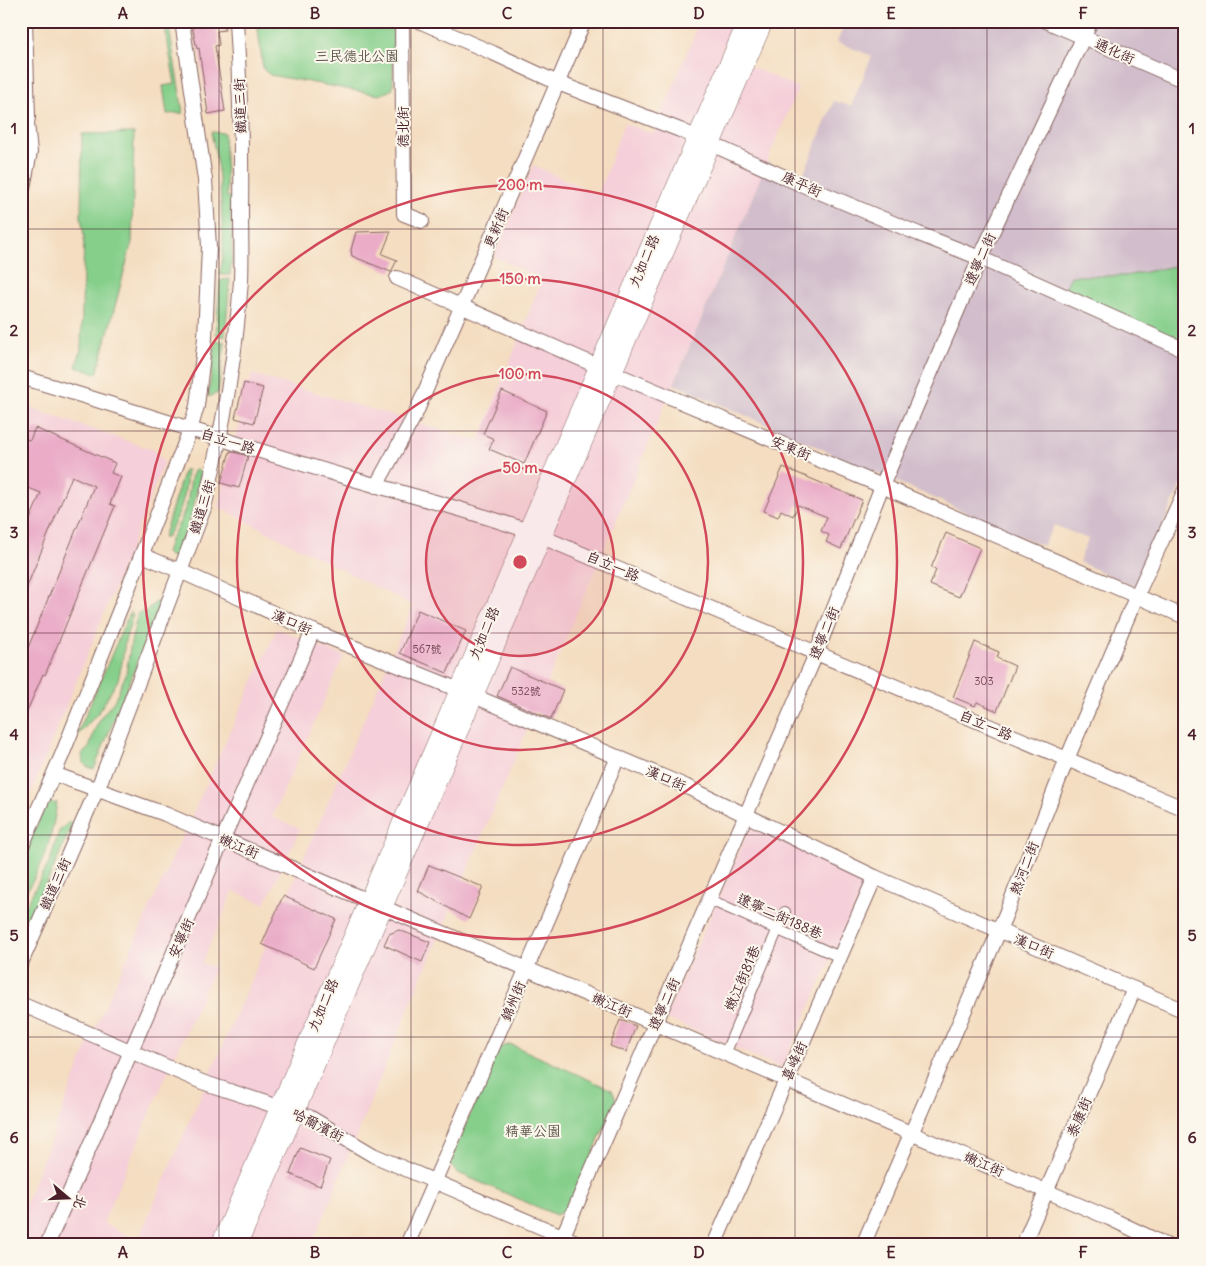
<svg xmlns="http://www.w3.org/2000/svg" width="1206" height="1266" font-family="Delius,'LXGW WenKai TC',sans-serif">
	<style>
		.built { fill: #f5cfd9 }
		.industrial { fill: #d1bdcb }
		.green { fill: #86cf8b; stroke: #68775b }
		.building { fill: #eaacc7 }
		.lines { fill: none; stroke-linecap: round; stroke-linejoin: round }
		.pedestrian-casing { stroke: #86625f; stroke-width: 12 }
		.minor-casing { stroke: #86625f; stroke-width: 16 }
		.tertiary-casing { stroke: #86625f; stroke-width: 19 }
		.pedestrian { stroke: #fff; stroke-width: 10 }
		.minor { stroke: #fff; stroke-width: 14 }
		.tertiary { stroke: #fff; stroke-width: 18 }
		.grid { fill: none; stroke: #4a1f2b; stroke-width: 1; stroke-opacity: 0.55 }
		.ring { fill: none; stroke: #d1495b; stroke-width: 2.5 }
		.labels { text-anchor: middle; stroke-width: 4; stroke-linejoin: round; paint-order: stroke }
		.number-label { font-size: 11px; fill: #724252 }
		.street-label { font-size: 14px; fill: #4a1f2b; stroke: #fbf7ec }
		.park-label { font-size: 14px; fill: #5c5448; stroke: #fbf7ec }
		.centre { fill: #d1495b; stroke: #fbf7ec; stroke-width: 2.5 }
		.ring-label { font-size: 15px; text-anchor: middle; font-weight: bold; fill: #d1495b; stroke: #fbf7ec; stroke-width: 4; stroke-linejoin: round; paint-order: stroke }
		.neatline { fill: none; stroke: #4a1f2b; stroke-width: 2 }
		.grid-label { font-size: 16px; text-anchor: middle; font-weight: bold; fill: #4a1f2b }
	</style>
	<rect width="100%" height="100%" fill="#fbf7ec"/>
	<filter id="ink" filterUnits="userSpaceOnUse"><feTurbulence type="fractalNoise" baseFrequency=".02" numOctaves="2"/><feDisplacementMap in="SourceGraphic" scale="10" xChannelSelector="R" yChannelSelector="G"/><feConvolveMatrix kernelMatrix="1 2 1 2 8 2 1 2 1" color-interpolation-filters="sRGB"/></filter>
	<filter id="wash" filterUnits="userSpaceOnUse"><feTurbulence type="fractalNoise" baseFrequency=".0096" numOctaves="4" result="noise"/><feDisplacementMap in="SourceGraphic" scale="20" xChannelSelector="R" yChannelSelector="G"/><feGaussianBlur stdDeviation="1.12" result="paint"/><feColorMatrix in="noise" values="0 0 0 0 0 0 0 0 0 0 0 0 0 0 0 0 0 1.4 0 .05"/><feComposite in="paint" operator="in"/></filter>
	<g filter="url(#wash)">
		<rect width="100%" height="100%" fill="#f4ddc0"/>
		<g class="built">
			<polygon points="700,21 734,21 721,53 798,88 633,481 412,1000 312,1245 136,1245 413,606 219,507 252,374 479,441 542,279 494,257 533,165 598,195 624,123 653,134"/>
			<polygon points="21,405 154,450 164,462 127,557 21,817"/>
			<polygon points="277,629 344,656 272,817 300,829 265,904 233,891 202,963 215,968 172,1062 103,1223 129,1236 125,1245 21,1245 21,1203 25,1204 90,1039"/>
			<polygon points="750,827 868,878 782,1068 665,1018"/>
		</g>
		<polygon class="industrial" points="846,21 1185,21 1185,264 1125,276 1071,276 1185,345 1185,476 1135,587 1079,562 1088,539 1054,525 1043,546 674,384 767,162 802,178 834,101 851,106 872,56 837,42"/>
		<g class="green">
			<polygon points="164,21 168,21 183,113 167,114 163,86 175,84"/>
			<polygon points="257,21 387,21 393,27 393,89 380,95 270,75 263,69"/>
			<path d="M211 132 224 133 227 197H231L232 256 230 275H219C225 255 223 241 222 221 221 189 218 163 211 132Z"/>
			<polygon points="134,133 132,242 97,374 76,367 81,349 84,236 81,216 82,134"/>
			<polygon points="1185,264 1185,345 1064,290 1071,276 1125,276"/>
			<polygon points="230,279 225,337 216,334 220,280"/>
			<polygon points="216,340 225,342 218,393 208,397"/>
			<polygon points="195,469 201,473 192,513 178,557 169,556 166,553 170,540 181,520 187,504 191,478"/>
			<path d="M184 470H187C186 496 180 516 166 538H163Z"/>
			<path d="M156 602 159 603 160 607 94 769C85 767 83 764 82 754L89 748 95 729 102 716 114 701 126 674 131 642 138 613 146 611Z"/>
			<polygon points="130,612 133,614 125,641 122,663 118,680 98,713 76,737"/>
			<path d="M48 799 54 804 57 802C53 831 47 855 33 880 30 886 26 892 21 896V861Z"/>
			<polygon points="69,822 73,823 21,942 21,914 50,861 59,831"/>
			<polygon points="510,1044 612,1090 616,1100 569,1208 556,1215 456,1172 449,1163 499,1048"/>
		</g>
		<g id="blocks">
			<g class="building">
				<polygon points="191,21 224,21 225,30 217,31 219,45 215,46 225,111 208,114 199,48 197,49"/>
				<polygon points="391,231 382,254 397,260 391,272 352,256 351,250 356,232"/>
				<polygon points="244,383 263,388 254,423 235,418"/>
				<polygon points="502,391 547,411 524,464 489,449 494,439 483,434"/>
				<polygon points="35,428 115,463 111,473 121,477 110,504 115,506 45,675 43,674 21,725 21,665 94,486 72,476 21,601 21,541 41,493 21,485 21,438 30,440"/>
				<polygon points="230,451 248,456 239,488 221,483"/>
				<polygon points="783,467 862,500 841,549 826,542 829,535 821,531 827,517 798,505 793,516 781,510 778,517 764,511"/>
				<polygon points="946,533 980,548 959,597 930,585 936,570 931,568"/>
				<polygon points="418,610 466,631 447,673 400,653"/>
				<polygon points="975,642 999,652 997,658 1015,666 997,711 977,702 975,706 953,697"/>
				<polygon points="510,667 563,690 551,719 497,696"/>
				<polygon points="429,865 483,887 469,919 418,891"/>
				<polygon points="283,896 336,919 314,968 262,944"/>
				<polygon points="399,930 430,942 422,962 384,945 389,934"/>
				<polygon points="620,1020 636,1026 626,1052 610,1046"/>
				<polygon points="300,1148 330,1160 320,1186 290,1174"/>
			</g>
		</g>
	</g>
	<g filter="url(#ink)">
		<use href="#blocks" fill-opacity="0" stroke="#86625f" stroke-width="1"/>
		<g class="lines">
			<defs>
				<g id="pedestrian">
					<polyline points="710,900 840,957"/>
					<polyline points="725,1054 785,912"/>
				</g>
				<g id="minor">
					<polyline points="402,21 404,214 422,221"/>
					<polyline points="419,21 493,53 558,83 680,130 798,183 919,234 980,258 1185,350"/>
					<polyline points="1046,21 1185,81"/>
					<polyline points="21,198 30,152 27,123 28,117 25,21"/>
					<polyline points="397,278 613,373 882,486 1185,617"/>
					<path d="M21 377C129 409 235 444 343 476 404 494 467 509 528 531L1185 809"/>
					<polyline points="376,486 415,415 584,21"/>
					<polyline points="142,555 180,571 313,631 474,696 685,786 875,877 1185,1011"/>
					<polyline points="54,774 165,814 1109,1218 1166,1245"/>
					<polyline points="21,848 62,755 149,536 190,430 197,406 205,338 209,247 205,180 182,21"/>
					<path d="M21 963 101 780 204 508C222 433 236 357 241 280 242 257 241 234 241 211 242 148 240 85 236 21"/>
					<polyline points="21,1004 202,1082 309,1117 373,1155 583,1245"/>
					<polyline points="47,1245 313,631"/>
					<polyline points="407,1245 618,757"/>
					<polyline points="559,1245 816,654 882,486 980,258 1091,21"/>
					<polyline points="714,1245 875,877"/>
					<polyline points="863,1245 999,931 1067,759 1137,595 1185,490"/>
					<polyline points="1023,1245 1134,989"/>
				</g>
				<g id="tertiary">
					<polyline points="220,1245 747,21"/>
					<polyline points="238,1245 764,21"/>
				</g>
			</defs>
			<use href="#pedestrian" class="pedestrian-casing"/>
			<use href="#minor" class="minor-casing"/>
			<use href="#tertiary" class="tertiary-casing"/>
			<use href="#pedestrian" class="pedestrian"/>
			<use href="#minor" class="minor"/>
			<use href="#tertiary" class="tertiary"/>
		</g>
	</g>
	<path class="grid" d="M219 21V1245M411 21V1245M603 21V1245M795 21V1245M987 21V1245M21 229H1185M21 431H1185M21 633H1185M21 835H1185M21 1037H1185"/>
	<circle cx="520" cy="562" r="94" fill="#d1495b" fill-opacity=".12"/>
	<g class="ring">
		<circle cx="520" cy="562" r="94"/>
		<circle cx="520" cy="562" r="188"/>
		<circle cx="520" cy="562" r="283"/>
		<circle cx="520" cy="562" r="377"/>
	</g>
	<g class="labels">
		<g class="number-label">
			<text x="427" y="653">567號</text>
			<text x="984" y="685">303</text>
			<text x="526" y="695">532號</text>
		</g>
		<g class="street-label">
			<text transform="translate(1115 51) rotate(24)" y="5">通化街</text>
			<text transform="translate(240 106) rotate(-92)" y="5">鐵道三街</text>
			<text transform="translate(403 127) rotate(-90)" y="5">德北街</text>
			<text transform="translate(802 184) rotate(24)" y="5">康平街</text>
			<text transform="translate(496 228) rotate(-67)" y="5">更新街</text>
			<text transform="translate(980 259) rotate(-66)" y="5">遼寧二街</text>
			<text transform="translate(644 261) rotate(-67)" y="5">九如二路</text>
			<text transform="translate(228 441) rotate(17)" y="5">自立一路</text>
			<text transform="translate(791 448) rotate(22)" y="5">安東街</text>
			<text transform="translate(202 507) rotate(-73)" y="5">鐵道三街</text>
			<text transform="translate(613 566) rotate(23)" y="5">自立一路</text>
			<text transform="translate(292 622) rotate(24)" y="5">漢口街</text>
			<text transform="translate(484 633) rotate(-67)" y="5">九如二路</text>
			<text transform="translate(824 633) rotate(-68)" y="5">遼寧二街</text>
			<text transform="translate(986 725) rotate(23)" y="5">自立一路</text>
			<text transform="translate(666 778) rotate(24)" y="5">漢口街</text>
			<text transform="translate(239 846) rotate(23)" y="5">嫩江街</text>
			<text transform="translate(1024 868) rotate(-69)" y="5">熱河二街</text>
			<text transform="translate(55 884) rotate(-66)" y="5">鐵道三街</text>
			<text transform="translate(780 916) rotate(24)" y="5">遼寧二街188巷</text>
			<text transform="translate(181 938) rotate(-66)" y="5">安寧街</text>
			<text transform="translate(1034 946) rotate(23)" y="5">漢口街</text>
			<text transform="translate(742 978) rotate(-67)" y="5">嫩江街81巷</text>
			<text transform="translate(513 1001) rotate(-67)" y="5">錦州街</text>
			<text transform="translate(664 1004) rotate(-66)" y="5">遼寧二街</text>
			<text transform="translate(323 1005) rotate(-67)" y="5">九如二路</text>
			<text transform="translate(612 1005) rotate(23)" y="5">嫩江街</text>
			<text transform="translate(794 1061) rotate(-66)" y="5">喜峰街</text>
			<text transform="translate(1079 1117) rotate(-67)" y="5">泰康街</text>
			<text transform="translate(318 1125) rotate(27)" y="5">哈爾濱街</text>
			<text transform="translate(984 1164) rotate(23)" y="5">嫩江街</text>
		</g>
		<g class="park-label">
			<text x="357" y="61">三民德北公園</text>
			<text x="533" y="1136">精華公園</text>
		</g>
	</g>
	<circle cx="520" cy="562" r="8" class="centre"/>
	<g class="ring-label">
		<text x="520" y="190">200 m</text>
		<text x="520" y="284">150 m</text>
		<text x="520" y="379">100 m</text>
		<text x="520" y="473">50 m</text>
	</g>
	<rect width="1206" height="1266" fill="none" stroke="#fbf7ec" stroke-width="55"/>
	<g transform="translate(68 1198) rotate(109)" stroke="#fbf7ec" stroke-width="4" paint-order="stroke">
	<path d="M0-4L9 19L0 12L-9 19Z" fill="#4a1f2b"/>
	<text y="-8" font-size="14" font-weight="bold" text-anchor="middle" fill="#4a1f2b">北</text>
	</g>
	<rect x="28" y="28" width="1150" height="1210" class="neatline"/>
	<g class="grid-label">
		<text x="123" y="19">A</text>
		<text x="315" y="19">B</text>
		<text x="507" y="19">C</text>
		<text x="699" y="19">D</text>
		<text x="891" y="19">E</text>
		<text x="1083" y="19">F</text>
		<text x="14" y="134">1</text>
		<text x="1192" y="134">1</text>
		<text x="14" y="336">2</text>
		<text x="1192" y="336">2</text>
		<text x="14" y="538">3</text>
		<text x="1192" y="538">3</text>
		<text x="14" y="740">4</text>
		<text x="1192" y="740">4</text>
		<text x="14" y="941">5</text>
		<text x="1192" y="941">5</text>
		<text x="14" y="1143">6</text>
		<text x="1192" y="1143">6</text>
		<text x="123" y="1258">A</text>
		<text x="315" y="1258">B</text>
		<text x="507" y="1258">C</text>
		<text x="699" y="1258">D</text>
		<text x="891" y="1258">E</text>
		<text x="1083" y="1258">F</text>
	</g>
</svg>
